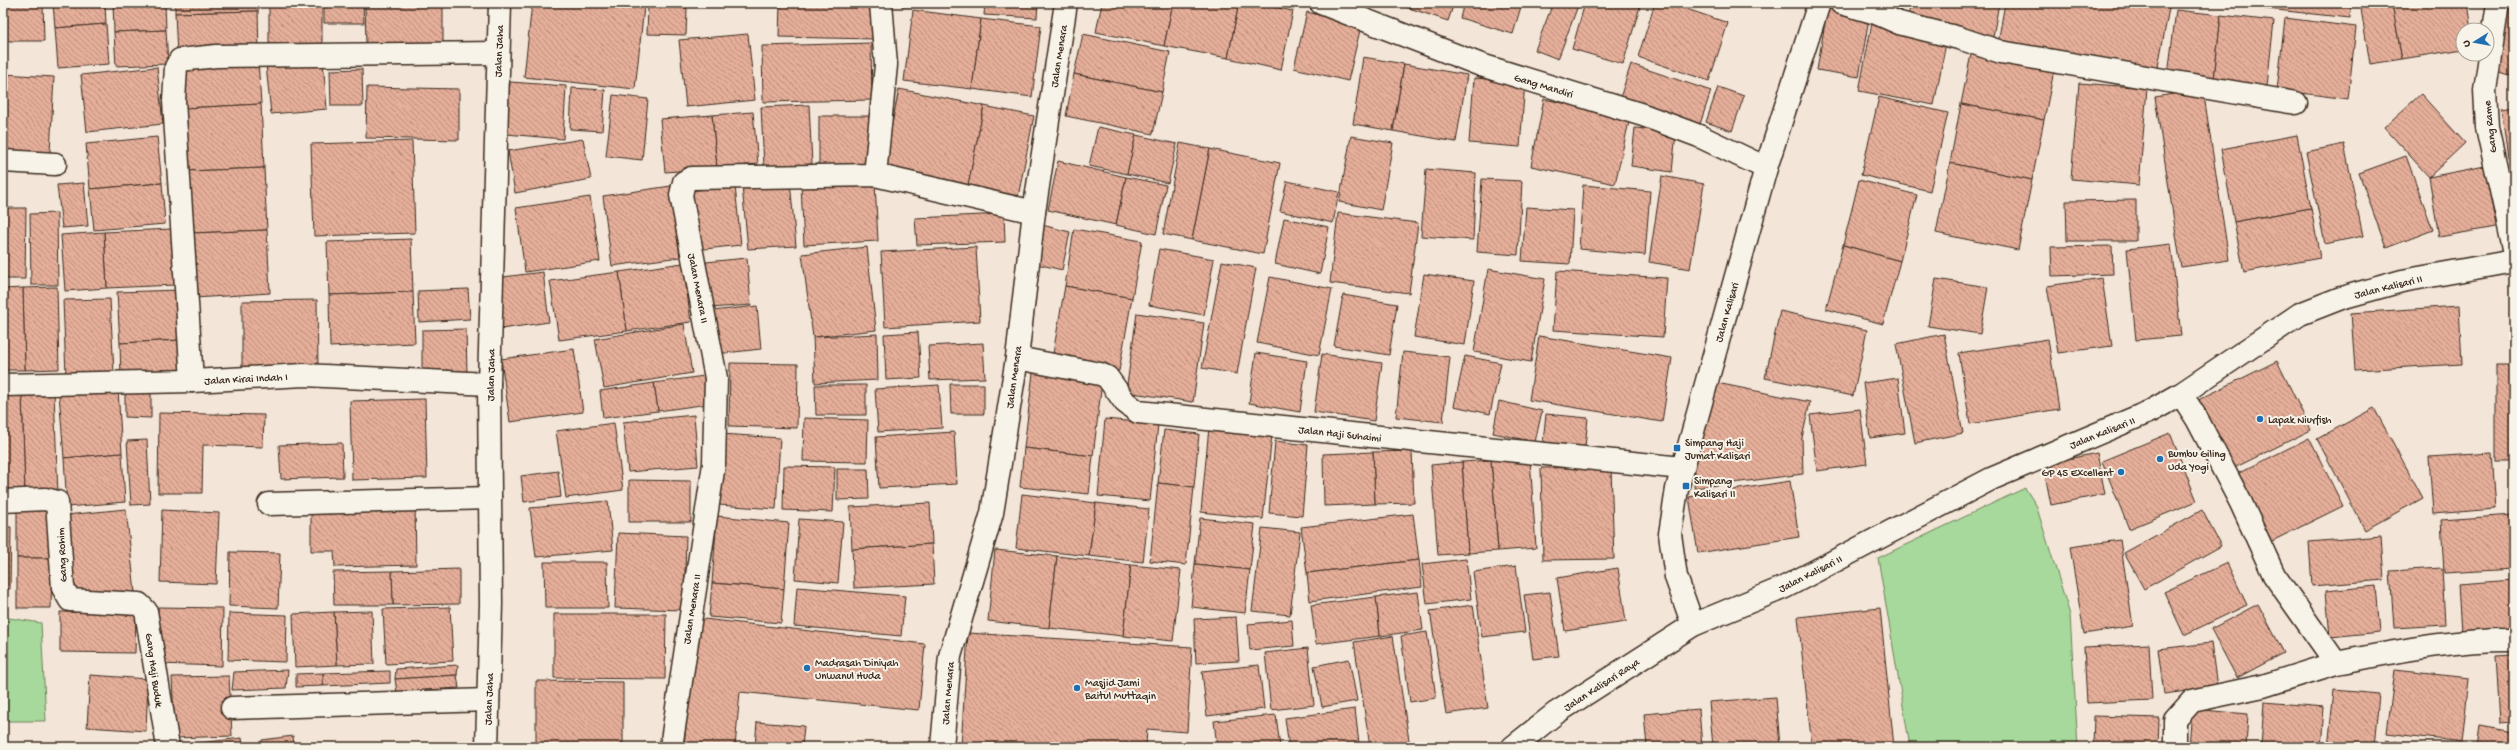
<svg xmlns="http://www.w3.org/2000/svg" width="2517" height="750" font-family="'Gochi Hand',sans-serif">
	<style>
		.grass { fill: #a6d99b; stroke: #70825c }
		.building { fill: url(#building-back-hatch); stroke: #3b2a1e }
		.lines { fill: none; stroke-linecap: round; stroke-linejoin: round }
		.minor-casing { stroke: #3b2a1e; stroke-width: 25 }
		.minor { stroke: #f7f3e8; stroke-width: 22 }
		.poi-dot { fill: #1f6fb2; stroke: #f7f3e8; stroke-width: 1.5 }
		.labels { text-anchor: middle; stroke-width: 4; stroke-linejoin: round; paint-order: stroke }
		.street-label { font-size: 11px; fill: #3b2a1e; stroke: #f7f3e8 }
		.poi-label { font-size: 11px; fill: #3b2a1e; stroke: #f7f3e8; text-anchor: start }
	</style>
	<defs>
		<pattern id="building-back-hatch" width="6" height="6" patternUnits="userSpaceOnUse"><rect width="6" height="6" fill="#e4ae99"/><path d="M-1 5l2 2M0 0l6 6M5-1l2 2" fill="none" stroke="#ba8e7c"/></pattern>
	</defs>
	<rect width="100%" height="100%" fill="#f3e5d8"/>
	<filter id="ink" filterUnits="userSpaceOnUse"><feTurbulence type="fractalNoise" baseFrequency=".025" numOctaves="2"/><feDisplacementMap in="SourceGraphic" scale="8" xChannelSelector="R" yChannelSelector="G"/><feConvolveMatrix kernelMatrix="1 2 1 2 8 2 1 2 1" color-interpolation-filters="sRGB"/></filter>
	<g filter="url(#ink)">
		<g class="grass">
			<polygon points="2025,488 2036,505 2070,615 2078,747 1910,747 1878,558"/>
			<polygon points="3,617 41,623 46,721 3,721"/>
		</g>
		<g class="building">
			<polygon points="3,3 43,3 44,41 3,41"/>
			<polygon points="53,3 105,3 106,24 55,28"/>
			<polygon points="113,3 165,3 166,30 114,32"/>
			<polygon points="175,3 258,3 258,11 175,13"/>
			<polygon points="269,3 322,3 322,50 269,49"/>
			<polygon points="324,3 363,3 364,23 324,23"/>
			<polygon points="365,3 443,3 443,43 366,45"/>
			<polygon points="532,3 604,3 644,7 635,89 524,77"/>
			<polygon points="780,3 874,3 874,39 779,37"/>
			<polygon points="902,3 939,3 902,7"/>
			<polygon points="985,3 1038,3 1037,18 984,15"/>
			<polygon points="1102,3 1173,3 1164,46 1096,32"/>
			<polygon points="1173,3 1239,3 1228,58 1164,46"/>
			<polygon points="1239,3 1253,3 1293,11 1281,70 1228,58"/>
			<polygon points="1394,3 1454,3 1448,21"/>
			<polygon points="1464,3 1522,3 1513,34 1460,18"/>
			<polygon points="1553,3 1579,3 1558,59 1535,50"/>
			<polygon points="1585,3 1641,3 1623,64 1572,49"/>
			<polygon points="1655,3 1669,3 1728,23 1709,81 1638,57"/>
			<polygon points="1911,3 1999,3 1993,37 1907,21"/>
			<polygon points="2005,3 2170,3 2157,72 1998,43"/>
			<polygon points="2258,3 2351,3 2350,18 2258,8"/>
			<polygon points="2360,3 2392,3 2402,59 2370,64"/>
			<polygon points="2392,3 2468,3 2472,30 2463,30 2463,49 2402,59"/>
			<polygon points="2505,3 2514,3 2514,77 2488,70"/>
			<polygon points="1828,5 1870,12 1859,77 1817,70"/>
			<polygon points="648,6 687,8 686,35 647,34"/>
			<polygon points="913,10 981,19 972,89 904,81"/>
			<polygon points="2176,10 2221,15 2214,79 2168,75"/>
			<polygon points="258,11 259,53 177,55 175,13"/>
			<polygon points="1307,12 1361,26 1348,81 1294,68"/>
			<polygon points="2221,15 2274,21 2267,86 2214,79"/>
			<polygon points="2285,18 2356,27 2348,99 2277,90"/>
			<polygon points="981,19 1041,26 1032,97 972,89"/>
			<polygon points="1872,23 1947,38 1934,105 1859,91"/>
			<polygon points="106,24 109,64 58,68 55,28"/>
			<polygon points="166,30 168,64 116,66 114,32"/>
			<polygon points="748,34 755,100 686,107 679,40"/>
			<polygon points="1083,34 1170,52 1162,92 1074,74"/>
			<polygon points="871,43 872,100 763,102 762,46"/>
			<polygon points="1971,54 2054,71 2044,120 1961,104"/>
			<polygon points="1363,57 1404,64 1393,131 1353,124"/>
			<polygon points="258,60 261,104 185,108 182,64"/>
			<polygon points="323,61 327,109 271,114 266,65"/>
			<polygon points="1404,64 1467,75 1456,142 1393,131"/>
			<polygon points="1631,64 1711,91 1700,124 1620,98"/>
			<polygon points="157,67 163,124 87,132 81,75"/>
			<polygon points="362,69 363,106 331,106 330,70"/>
			<polygon points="3,74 54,77 50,153 3,151"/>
			<polygon points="1074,74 1162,92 1153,134 1066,116"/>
			<polygon points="1474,78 1525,82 1520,147 1469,143"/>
			<polygon points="510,82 566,86 563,139 506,134"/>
			<polygon points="2079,83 2147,88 2139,185 2071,179"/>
			<polygon points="367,87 459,89 459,140 366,138"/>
			<polygon points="1718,87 1744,96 1732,131 1706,122"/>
			<polygon points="572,88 605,90 602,131 570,129"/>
			<polygon points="899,89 984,106 968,186 883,169"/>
			<polygon points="2203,89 2229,260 2181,267 2155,97"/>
			<polygon points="2421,94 2465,143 2429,177 2384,127"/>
			<polygon points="613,95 648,99 642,160 606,156"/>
			<polygon points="1879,97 1948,113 1930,191 1861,175"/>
			<polygon points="1544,99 1630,117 1615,184 1531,166"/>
			<polygon points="261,104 264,168 188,171 185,108"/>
			<polygon points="1961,104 2044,120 2032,180 1950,163"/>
			<polygon points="809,105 812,164 764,167 761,107"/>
			<polygon points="984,106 1034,116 1018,197 968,186"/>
			<polygon points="2514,106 2514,156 2508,157 2501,108"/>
			<polygon points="753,112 758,164 717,168 712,115"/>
			<polygon points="712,115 717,168 665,172 660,119"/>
			<polygon points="819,116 872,116 872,165 819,166"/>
			<polygon points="1098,127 1136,135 1127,174 1089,166"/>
			<polygon points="1635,128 1676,132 1672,172 1631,166"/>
			<polygon points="1136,135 1177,144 1168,183 1127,174"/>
			<polygon points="2297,135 2311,208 2234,222 2221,149"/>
			<polygon points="1351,136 1393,143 1381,210 1339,202"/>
			<polygon points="157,137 162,183 90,189 86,144"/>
			<polygon points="583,139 591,179 515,193 508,151"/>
			<polygon points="412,141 415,233 314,236 311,144"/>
			<polygon points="1180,143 1210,149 1192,240 1163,234"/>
			<polygon points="2344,144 2363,236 2325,244 2306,152"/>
			<polygon points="1210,149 1280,163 1263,254 1192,240"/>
			<polygon points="2406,156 2433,230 2386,248 2359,173"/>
			<polygon points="1058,161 1126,177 1116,225 1048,210"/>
			<polygon points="1950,163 2032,180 2018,250 1936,233"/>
			<polygon points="2485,166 2496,227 2439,237 2429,177"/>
			<polygon points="264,168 267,230 192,233 188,171"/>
			<polygon points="2514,168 2514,214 2505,170"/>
			<polygon points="1426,169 1476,173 1473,240 1421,236"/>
			<polygon points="1662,176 1704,184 1690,269 1649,262"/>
			<polygon points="1126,177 1166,185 1156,234 1116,225"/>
			<polygon points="1482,179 1522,181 1518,255 1477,252"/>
			<polygon points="1859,180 1917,195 1900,261 1843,245"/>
			<polygon points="790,181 796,246 748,249 742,186"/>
			<polygon points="1287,181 1339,192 1333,223 1280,211"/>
			<polygon points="84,183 88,226 62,228 57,185"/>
			<polygon points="162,183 165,224 94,230 90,189"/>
			<polygon points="875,183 878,241 804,245 801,187"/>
			<polygon points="1583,185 1650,191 1645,255 1579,249"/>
			<polygon points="671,186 680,257 612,266 603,196"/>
			<polygon points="735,186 741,245 696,250 689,191"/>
			<polygon points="590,197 600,261 525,272 516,208"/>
			<polygon points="2136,200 2136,241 2067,241 2066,201"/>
			<polygon points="1526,207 1573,210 1570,264 1522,261"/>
			<polygon points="3,208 26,208 25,279 3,279"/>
			<polygon points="2311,208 2320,258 2244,272 2234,222"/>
			<polygon points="57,213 58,285 31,285 30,214"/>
			<polygon points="1338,213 1418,223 1409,293 1330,283"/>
			<polygon points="1004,214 1005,242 917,245 915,218"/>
			<polygon points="1284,218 1329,227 1320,274 1275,264"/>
			<polygon points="1038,224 1070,232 1062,270 1029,262"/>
			<polygon points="172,229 175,285 107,288 104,232"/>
			<polygon points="1074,229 1142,241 1132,298 1065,286"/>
			<polygon points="267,230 270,293 195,298 192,233"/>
			<polygon points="104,232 107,288 65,291 61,235"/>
			<polygon points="411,239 413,292 329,295 327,242"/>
			<polygon points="2171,244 2181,336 2136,340 2127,249"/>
			<polygon points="1843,245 1900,261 1883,324 1826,309"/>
			<polygon points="2112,246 2113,274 2052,276 2051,247"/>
			<polygon points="867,247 876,330 813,337 802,254"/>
			<polygon points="976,247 980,321 885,327 881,252"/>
			<polygon points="1159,249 1214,259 1204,315 1149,305"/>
			<polygon points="747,258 751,305 710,308 706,262"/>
			<polygon points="1222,261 1256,268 1237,374 1202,368"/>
			<polygon points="683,263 691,322 627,331 619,272"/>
			<polygon points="1488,269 1545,279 1531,362 1474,352"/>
			<polygon points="1557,271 1667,278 1663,337 1553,330"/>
			<polygon points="543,272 549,322 501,329 495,278"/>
			<polygon points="619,272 627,331 559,340 550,281"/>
			<polygon points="1424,274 1474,281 1465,345 1414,337"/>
			<polygon points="1270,277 1332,289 1319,355 1257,343"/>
			<polygon points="2102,278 2112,346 2058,353 2047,286"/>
			<polygon points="1936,279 1988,287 1980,334 1928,326"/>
			<polygon points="1065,286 1132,298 1119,371 1052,359"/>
			<polygon points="57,287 59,369 25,370 23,288"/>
			<polygon points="23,288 25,370 3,370 3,289"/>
			<polygon points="468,289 470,319 419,322 418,291"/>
			<polygon points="180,290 182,340 120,343 117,292"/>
			<polygon points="413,292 415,343 330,347 329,295"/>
			<polygon points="1343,295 1397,304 1389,355 1334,346"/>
			<polygon points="110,299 114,373 66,375 63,300"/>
			<polygon points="317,300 318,368 242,369 242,301"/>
			<polygon points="757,306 761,349 716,354 712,311"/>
			<polygon points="2459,306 2462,364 2355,370 2351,313"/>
			<polygon points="1780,311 1867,330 1853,396 1765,378"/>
			<polygon points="1137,313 1204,323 1193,402 1126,392"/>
			<polygon points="684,324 692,373 604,388 595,339"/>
			<polygon points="466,329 467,374 422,375 422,330"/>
			<polygon points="918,332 921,378 886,380 884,334"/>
			<polygon points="877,334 878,380 815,383 813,337"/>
			<polygon points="1944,334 1963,433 1915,443 1896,344"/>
			<polygon points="1539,336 1672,358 1662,422 1529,400"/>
			<polygon points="2048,339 2059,409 1970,424 1959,353"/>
			<polygon points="182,340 184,375 121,377 120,343"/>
			<polygon points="983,343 985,378 930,380 928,346"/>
			<polygon points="574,349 583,412 510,422 501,359"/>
			<polygon points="1403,352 1450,357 1443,422 1396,417"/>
			<polygon points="1256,353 1307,361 1300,412 1249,403"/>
			<polygon points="1322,354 1382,363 1374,421 1314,412"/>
			<polygon points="1465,356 1501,363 1490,414 1454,406"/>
			<polygon points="2277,361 2311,430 2226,472 2192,403"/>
			<polygon points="730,363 798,364 797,428 729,426"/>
			<rect x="2496" y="365" width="18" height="97"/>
			<polygon points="1033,373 1102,382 1093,456 1024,448"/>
			<polygon points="704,376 708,404 658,411 654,383"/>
			<polygon points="1898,378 1905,433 1870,438 1863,383"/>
			<polygon points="1712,382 1810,402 1802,438 1803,474 1694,488 1697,428"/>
			<polygon points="654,383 658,411 603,418 600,391"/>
			<polygon points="950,384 984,384 984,414 951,414"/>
			<polygon points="815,385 866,385 866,415 816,415"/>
			<polygon points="939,385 942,428 878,432 875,389"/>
			<polygon points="118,389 122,453 64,458 59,393"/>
			<polygon points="125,391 151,391 151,418 125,417"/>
			<polygon points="54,393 58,495 25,495 22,394"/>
			<polygon points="22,394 25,495 3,496 3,395"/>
			<polygon points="425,399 427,478 352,480 350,401"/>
			<polygon points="1499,401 1542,411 1535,442 1493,433"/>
			<polygon points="2374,408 2423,498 2365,530 2317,439"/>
			<polygon points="1860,409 1867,464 1817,471 1810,415"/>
			<polygon points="159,413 264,415 263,447 203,445 202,493 158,493"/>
			<polygon points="1546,414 1588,418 1585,447 1543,442"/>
			<polygon points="694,415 698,466 628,472 623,422"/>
			<polygon points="804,418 868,420 867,462 803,461"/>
			<polygon points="1105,419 1158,424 1150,501 1098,496"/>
			<polygon points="614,423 623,490 566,498 556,431"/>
			<polygon points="1209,427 1272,434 1263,519 1201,512"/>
			<polygon points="1164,430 1199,434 1194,487 1158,483"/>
			<polygon points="954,432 957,484 879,488 876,437"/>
			<polygon points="2170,433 2197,501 2129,529 2102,461"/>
			<polygon points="722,434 780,438 776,509 718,505"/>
			<polygon points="2309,438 2343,506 2270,542 2237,474"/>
			<polygon points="147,440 150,504 131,505 127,441"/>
			<polygon points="1275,441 1308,445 1302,516 1269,513"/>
			<polygon points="342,443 343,477 281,479 279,445"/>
			<polygon points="1024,448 1093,456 1089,494 1020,487"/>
			<polygon points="1412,451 1414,503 1375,504 1373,452"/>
			<polygon points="1373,452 1375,504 1324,506 1323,454"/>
			<polygon points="122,453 125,502 67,507 64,458"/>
			<polygon points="2097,453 2105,494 2051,505 2043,464"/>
			<polygon points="2492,453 2496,509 2433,514 2429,457"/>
			<polygon points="1530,458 1536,548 1498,551 1491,460"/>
			<polygon points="1491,460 1498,551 1468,553 1462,462"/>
			<polygon points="1462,462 1468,553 1438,555 1431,465"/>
			<polygon points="784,466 835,467 833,512 783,510"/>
			<polygon points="1611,467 1614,559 1543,560 1541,468"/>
			<polygon points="837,469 868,469 869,499 837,500"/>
			<polygon points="558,471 561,497 524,502 521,476"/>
			<polygon points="629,480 691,481 691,522 629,522"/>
			<polygon points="1790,481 1799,537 1698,553 1689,497"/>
			<polygon points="1158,483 1194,487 1186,565 1150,561"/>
			<polygon points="1022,494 1096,503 1089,556 1016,548"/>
			<polygon points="608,501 613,550 536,557 530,508"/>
			<polygon points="930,503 932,544 852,549 850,507"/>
			<polygon points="1096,503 1149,509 1143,562 1089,556"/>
			<polygon points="415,504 416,565 335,567 334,551 311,551 311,514 333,514 333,505"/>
			<rect x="17" y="507" width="35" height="51"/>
			<polygon points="126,509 135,592 75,599 66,515"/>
			<polygon points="162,510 219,513 216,584 160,582"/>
			<polygon points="2202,510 2221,546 2144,589 2124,553"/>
			<polygon points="1413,514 1419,560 1307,573 1301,527"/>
			<polygon points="2514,515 2514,569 2444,573 2441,520"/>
			<polygon points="717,516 789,523 784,589 712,583"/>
			<polygon points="1200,518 1255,524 1250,570 1195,564"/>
			<polygon points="799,519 843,522 838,583 795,579"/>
			<polygon points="3,527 11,527 10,589 3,589"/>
			<polygon points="1262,528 1300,532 1290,615 1252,611"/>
			<polygon points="618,533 686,536 684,610 615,608"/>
			<polygon points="2381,536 2384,580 2312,586 2309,542"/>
			<polygon points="2120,540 2133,626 2084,634 2070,547"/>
			<polygon points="932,544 934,584 854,588 852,549"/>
			<polygon points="995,550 1057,556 1049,628 988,621"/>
			<polygon points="230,552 280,553 278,608 229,606"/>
			<polygon points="1057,556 1131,565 1123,636 1049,628"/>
			<polygon points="17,558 52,558 51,608 17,608"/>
			<polygon points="1466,559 1471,599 1427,604 1422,564"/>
			<polygon points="1419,560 1422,587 1310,601 1307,573"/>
			<polygon points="544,562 607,562 608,608 545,608"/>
			<polygon points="2227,563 2247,605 2184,635 2164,592"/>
			<polygon points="1195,564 1250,570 1245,613 1191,607"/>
			<polygon points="1131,565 1181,570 1173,641 1123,636"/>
			<polygon points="1516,566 1525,632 1482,637 1473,572"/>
			<polygon points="1618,568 1626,622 1565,631 1557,578"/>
			<polygon points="2442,568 2445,625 2394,628 2390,571"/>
			<polygon points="459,569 459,604 393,605 392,571"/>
			<polygon points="392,571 393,605 334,605 333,572"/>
			<polygon points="2514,580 2514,631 2461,634 2458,584"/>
			<polygon points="712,583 784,589 781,623 709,617"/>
			<polygon points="2376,586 2380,632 2330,637 2326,591"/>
			<polygon points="797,587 905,596 901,636 794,626"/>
			<polygon points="1418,592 1423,630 1380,636 1376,597"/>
			<polygon points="1550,592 1559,656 1533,659 1524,595"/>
			<polygon points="1376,597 1380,636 1316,644 1311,605"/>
			<polygon points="2258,604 2284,653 2237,678 2211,629"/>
			<polygon points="1473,605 1488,708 1446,714 1430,611"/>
			<polygon points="158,607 223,608 222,666 157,664"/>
			<polygon points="450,607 453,661 386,664 383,609"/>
			<polygon points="1880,608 1894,747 1812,747 1798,617"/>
			<polygon points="372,611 374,664 337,665 334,612"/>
			<polygon points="60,612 136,613 135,653 60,652"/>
			<polygon points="334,612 337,665 295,667 293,614"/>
			<polygon points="229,613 287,615 286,662 228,660"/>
			<polygon points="554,614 666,614 665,679 554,678"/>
			<polygon points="1236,617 1239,661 1196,663 1194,619"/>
			<polygon points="695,618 925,644 919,710 740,692 735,747 684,747"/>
			<polygon points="1292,620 1294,646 1250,650 1248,624"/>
			<polygon points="1427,632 1436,698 1410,702 1401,636"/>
			<polygon points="968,633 1192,647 1187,732 1147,729 1146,747 961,747"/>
			<polygon points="1393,636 1410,747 1370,747 1354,642"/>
			<polygon points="2211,643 2217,687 2164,694 2158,649"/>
			<polygon points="2149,644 2152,700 2087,703 2084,647"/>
			<polygon points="1308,648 1314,705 1271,710 1265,653"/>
			<polygon points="2514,655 2514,722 2500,723 2496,656"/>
			<polygon points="1349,659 1357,701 1322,707 1314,666"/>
			<polygon points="458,665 457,675 395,679 396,669"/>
			<polygon points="1259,665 1264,709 1207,716 1202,671"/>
			<polygon points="288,670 286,688 232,690 234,672"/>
			<polygon points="2395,670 2469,678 2462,742 2387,733"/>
			<polygon points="390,671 390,683 323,686 323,673"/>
			<polygon points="323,673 323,686 296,687 296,674"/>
			<polygon points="90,675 148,679 146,731 87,727"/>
			<polygon points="457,675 459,688 397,692 395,679"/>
			<polygon points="229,676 232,736 175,738 172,677"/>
			<polygon points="536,681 623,682 623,747 536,747"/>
			<polygon points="2334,690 2379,694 2374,747 2328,747"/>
			<polygon points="1776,697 1780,747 1713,747 1709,702"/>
			<polygon points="2264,702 2324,707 2321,747 2261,747"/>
			<polygon points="1355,709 1359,744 1337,747 1289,747 1285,718"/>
			<polygon points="1699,709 1702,747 1647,747 1644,714"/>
			<polygon points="2192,709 2248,714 2246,747 2189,747"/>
			<polygon points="1276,715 1280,747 1217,747 1214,721"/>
			<polygon points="2094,716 2159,718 2158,747 2093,747"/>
			<polygon points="757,722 804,726 802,747 755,747"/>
			<polygon points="2480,726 2514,732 2514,747 2477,747"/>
			<polygon points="293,736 294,747 262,747 262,740"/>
			<polygon points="242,738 243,747 182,747 182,745"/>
			<polygon points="2386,740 2437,747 2385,747"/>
		</g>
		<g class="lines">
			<defs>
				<g id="minor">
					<polyline points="1321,3 1481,65 1643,115 1699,136 1766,168"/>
					<polyline points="1841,3 1876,13 1899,23 1959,38 2001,52 2296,103"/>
					<polyline points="2498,3 2485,90 2487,127 2514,249"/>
					<polyline points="3,161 55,164"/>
					<polyline points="875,175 886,65 881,3"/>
					<polyline points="1017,358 1100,374 1107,377 1125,402 1138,412 1682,468"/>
					<polyline points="192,381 174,101 176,67 180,60 216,56 498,53"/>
					<polyline points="3,385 192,381 304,375 489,384"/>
					<path d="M2181 394 2197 419 2241 503 2274 575 2336 663C2395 652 2454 639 2514 640"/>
					<polyline points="3,501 45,499 57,502 63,588 70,600 139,604 146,611 168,747"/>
					<polyline points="269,504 490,498"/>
					<polyline points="1693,625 1676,577 1670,534 1677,489 1766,168 1819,3"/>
					<polyline points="232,708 488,700"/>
					<polyline points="487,747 491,604 489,384 500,3"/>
					<polyline points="671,747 714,464 716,378 681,195 684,182 691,178 875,175 1034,212"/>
					<polyline points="942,747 950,656 992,513 1017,358 1034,212 1066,3"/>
					<polyline points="1513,747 1556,713 1693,625 1785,587 1991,479 2151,411 2181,394 2300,314 2341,298 2402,281 2514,261"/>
					<polyline points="2175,747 2175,720 2192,701 2263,686 2336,663"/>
				</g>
			</defs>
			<use href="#minor" class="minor-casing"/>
			<use href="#minor" class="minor"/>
		</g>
	</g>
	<g class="poi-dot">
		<circle cx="2260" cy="419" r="4"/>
		<rect x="1673" y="444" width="8" height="8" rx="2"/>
		<circle cx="2160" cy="459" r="4"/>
		<circle cx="2121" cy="472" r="4"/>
		<rect x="1682" y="482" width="8" height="8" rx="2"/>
		<circle cx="807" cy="668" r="4"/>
		<circle cx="1077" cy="688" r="4"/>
	</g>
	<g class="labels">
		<g class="street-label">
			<text transform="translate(498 51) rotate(-88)" y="4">Jalan Jaha</text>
			<text transform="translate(1058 56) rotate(-81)" y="4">Jalan Menara</text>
			<text transform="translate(1544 85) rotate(17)" y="4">Gang Mandiri</text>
			<text transform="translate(2489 127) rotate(-97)" y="4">Gang Rame</text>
			<text transform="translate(2388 286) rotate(-14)" y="4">Jalan Kalisari II</text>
			<text transform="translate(699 288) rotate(79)" y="4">Jalan Menara II</text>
			<text transform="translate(1726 312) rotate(-74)" y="4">Jalan Kalisari</text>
			<text transform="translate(490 375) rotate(-89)" y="4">Jalan Jaha</text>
			<text transform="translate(1013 377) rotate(-82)" y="4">Jalan Menara</text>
			<text transform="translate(246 378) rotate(-3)" y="4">Jalan Kirai Indah I</text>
			<text transform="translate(2102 432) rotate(-22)" y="4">Jalan Kalisari II</text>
			<text transform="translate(1340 433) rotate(6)" y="4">Jalan Haji Suhaimi</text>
			<text transform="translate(61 555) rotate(-93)" y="4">Gang Rohim</text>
			<text transform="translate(1810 573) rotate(-27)" y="4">Jalan Kalisari II</text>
			<text transform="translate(691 609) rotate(-81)" y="4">Jalan Menara II</text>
			<text transform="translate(155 670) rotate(82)" y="4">Gang Haji Buduk</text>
			<text transform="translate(1601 684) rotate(-33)" y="4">Jalan Kalisari Raya</text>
			<text transform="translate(947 693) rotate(-85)" y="4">Jalan Menara</text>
			<text transform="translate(488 699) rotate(-88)" y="4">Jalan Jaha</text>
		</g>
		<g class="poi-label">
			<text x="2268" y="423">Lapak Niurfish</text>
			<text x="1685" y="446">Simpang Haji<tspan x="1685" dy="13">Jumat Kalisari</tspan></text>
			<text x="2168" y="457">Bumbu Giling<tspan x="2168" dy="13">Uda Yogi</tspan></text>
			<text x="2113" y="476" text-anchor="end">GP 45 Excellent</text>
			<text x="1694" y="484">Simpang<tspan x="1694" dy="13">Kalisari II</tspan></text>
			<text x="815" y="666">Madrasah Diniyah<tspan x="815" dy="13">Unwanul Huda</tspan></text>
			<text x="1085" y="686">Masjid Jami<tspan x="1085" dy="13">Baitul Muttaqin</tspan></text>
		</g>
	</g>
	<rect width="2517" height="750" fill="none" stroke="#f7f3e8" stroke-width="16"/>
	<rect x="8" y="8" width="2501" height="734" fill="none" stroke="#3b2a1e" stroke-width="1.5" filter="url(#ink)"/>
	<g transform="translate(2475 42) rotate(259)"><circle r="19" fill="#f7f3e8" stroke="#aca397"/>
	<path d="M0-3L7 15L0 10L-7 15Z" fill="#1f6fb2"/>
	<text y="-6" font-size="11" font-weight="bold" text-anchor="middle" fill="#3b2a1e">U</text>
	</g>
</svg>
